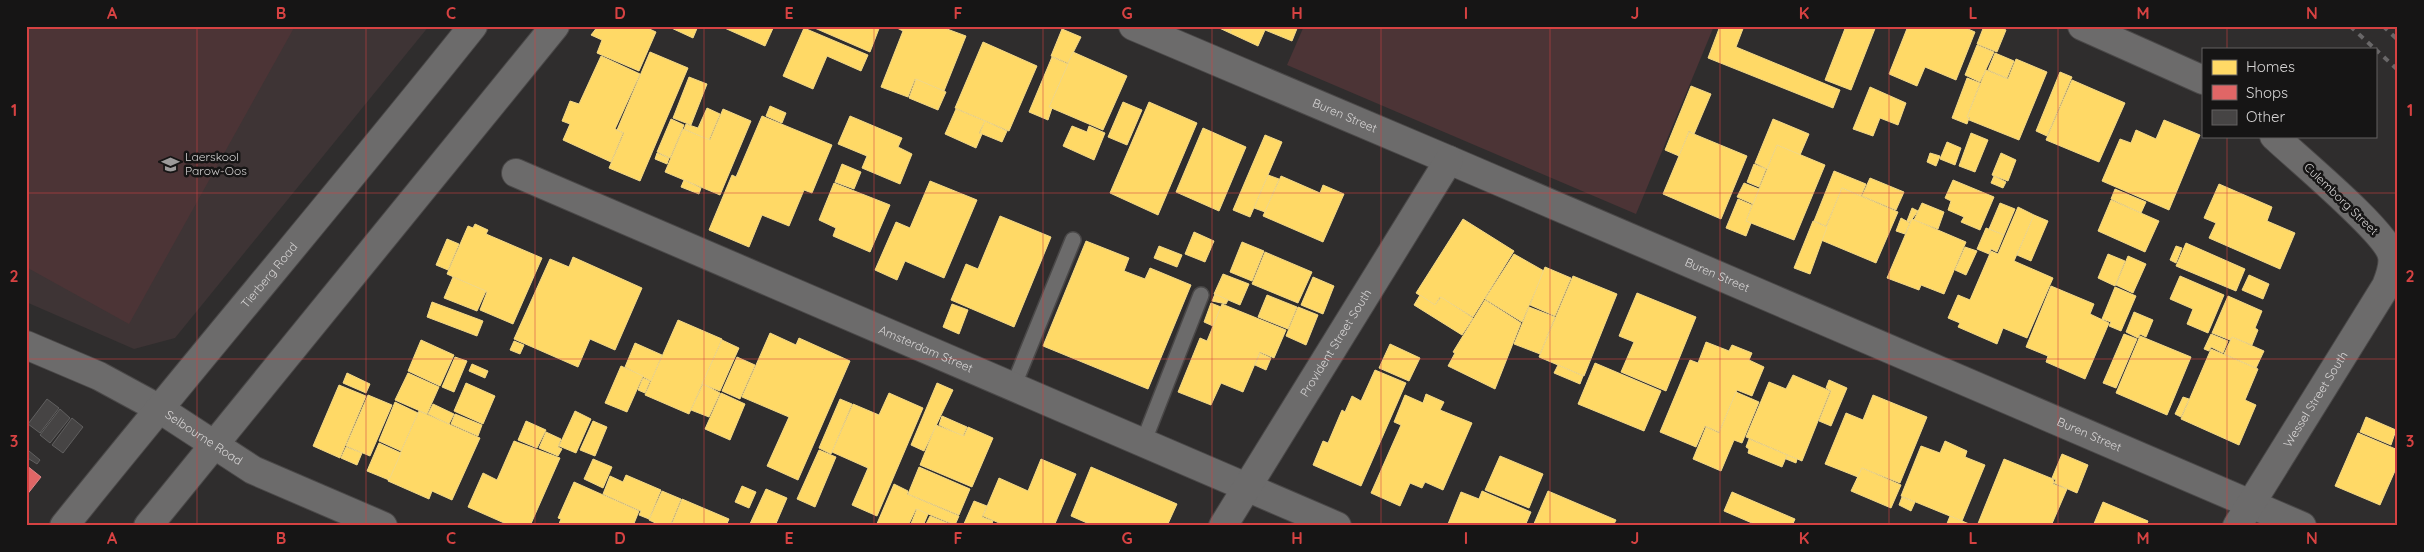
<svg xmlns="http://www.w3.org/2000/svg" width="2424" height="552" font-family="Quicksand,sans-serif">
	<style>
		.built { fill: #3e3435 }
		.green { fill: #4c3436 }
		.homes { fill: #ffd966; stroke: #f3d887 }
		.shops { fill: #e06666; stroke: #dd8787 }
		.building { fill: #464444; stroke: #605f5f }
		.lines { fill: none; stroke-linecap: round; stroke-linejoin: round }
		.service-casing { stroke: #4a4848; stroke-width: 18 }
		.minor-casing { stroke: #4a4848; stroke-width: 30 }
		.secondary-casing { stroke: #4a4848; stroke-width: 30 }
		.service { stroke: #6c6b6b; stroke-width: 15 }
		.minor { stroke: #6c6b6b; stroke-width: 28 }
		.secondary { stroke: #6c6b6b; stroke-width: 28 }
		.rail { stroke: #696768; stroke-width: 4; stroke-dasharray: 6 6; stroke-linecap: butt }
		.grid { fill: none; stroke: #d64242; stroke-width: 1; stroke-opacity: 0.55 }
		.labels { text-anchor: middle; stroke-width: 5; stroke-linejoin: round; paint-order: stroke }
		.street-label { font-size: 12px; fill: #d6d4d4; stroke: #161515 }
		.poi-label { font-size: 12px; fill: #d6d4d4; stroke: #161515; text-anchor: start }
		.neatline { fill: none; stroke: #d64242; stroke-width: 2 }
		.grid-label { font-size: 16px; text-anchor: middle; font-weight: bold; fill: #d64242 }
	</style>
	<rect width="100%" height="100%" fill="#2f2d2d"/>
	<polygon class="built" points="26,26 429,26 175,338 134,349 26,302"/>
	<g class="green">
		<polygon points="26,26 295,26 129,324 26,267"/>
		<polygon points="1304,26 1714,26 1636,214 1287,65"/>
	</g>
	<g class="homes">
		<polygon points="598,26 643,26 656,32 639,71 597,53 602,40 591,35"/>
		<polygon points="667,26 698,26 693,38"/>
		<polygon points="720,26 774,26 765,46"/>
		<polygon points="810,26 880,26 870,52"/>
		<polygon points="948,26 947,29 966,36 944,91 915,79 908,97 881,87 903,31 893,26"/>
		<polygon points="1215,26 1232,26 1230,33"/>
		<polygon points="1233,26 1298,26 1292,41 1265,30 1258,46 1230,33"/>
		<polygon points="1720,26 1744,26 1736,47 1840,90 1833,108 1708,58"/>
		<polygon points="1846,26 1876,26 1851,90 1825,80"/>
		<polygon points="1908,26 1961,26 1975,32 1956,80 1925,67 1917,86 1889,74"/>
		<polygon points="1984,26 1997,26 2006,30 1997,52 1977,44"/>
		<polygon points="804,28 868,55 861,71 827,56 813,89 783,76"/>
		<polygon points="1062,29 1081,37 1068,63 1051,56"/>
		<polygon points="983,42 1037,66 1009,131 955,108"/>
		<polygon points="1977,45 1994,52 1980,82 1965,75"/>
		<polygon points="650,52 688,68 640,181 609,168 624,133 617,130"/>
		<polygon points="1073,52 1127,76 1103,130 1049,107"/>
		<polygon points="1995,53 2014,61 2007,78 1988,70"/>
		<polygon points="601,56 640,74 615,129 623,133 611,162 563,140 570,124 562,121 570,101 579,104"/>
		<polygon points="1052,57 1068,64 1049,107 1052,108 1048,120 1029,112"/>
		<polygon points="2016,59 2047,72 2019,140 1969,120 1970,118 1967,117 1986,70 2008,79"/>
		<polygon points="2060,72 2072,77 2047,136 2036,131"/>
		<polygon points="689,77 707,84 691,125 673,118"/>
		<polygon points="1967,78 1980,83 1967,117 1969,118 1967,124 1952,118"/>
		<polygon points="916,79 946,92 938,110 909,98"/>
		<polygon points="2072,80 2125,103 2099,162 2046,140"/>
		<polygon points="1691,86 1711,94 1694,134 1689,131 1679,156 1665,150"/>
		<polygon points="1870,87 1906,103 1898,125 1880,118 1873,136 1853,129"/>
		<polygon points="1123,102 1142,110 1127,145 1108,137"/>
		<polygon points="1149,102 1197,123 1158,215 1110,193"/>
		<polygon points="770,106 786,113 782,123 766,116"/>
		<polygon points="707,108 720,114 709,140 684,129 686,124 698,128"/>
		<polygon points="723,109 751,121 720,195 665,172 683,129 710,140"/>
		<polygon points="956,109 985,121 979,133 982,134 976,148 945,134"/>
		<polygon points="762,116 832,145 812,193 804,190 789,226 762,215 749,247 709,230 732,175 736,177"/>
		<polygon points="850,116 902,138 898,147 912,154 900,184 862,168 867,156 838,144"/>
		<polygon points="671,119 684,125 670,158 657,152"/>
		<polygon points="1773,119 1809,134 1800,155 1777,145 1767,169 1755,163"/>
		<polygon points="2164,120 2200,135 2169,210 2102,181 2120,139 2131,143 2136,130 2156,139"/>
		<polygon points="985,121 1007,131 1002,142 980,133"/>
		<polygon points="1072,126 1087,132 1089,126 1105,133 1094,160 1063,146"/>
		<polygon points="1203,128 1246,147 1219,211 1176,192"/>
		<polygon points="1689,132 1747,156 1721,219 1663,194"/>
		<polygon points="1971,133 1988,140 1975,172 1959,166"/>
		<polygon points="1265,135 1282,142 1250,217 1233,210"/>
		<polygon points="1947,142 1961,148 1955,165 1940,159"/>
		<polygon points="1777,145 1825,165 1794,240 1746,221"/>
		<polygon points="657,153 669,158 667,164 655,159"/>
		<polygon points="1930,153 1940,156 1936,166 1927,162"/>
		<polygon points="2001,153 2016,160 2008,181 1992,175"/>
		<polygon points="842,164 861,172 854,189 835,182"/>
		<polygon points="1754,164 1766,169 1759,187 1747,182"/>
		<polygon points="1834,171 1866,184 1861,196 1842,188 1826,226 1814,221"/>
		<polygon points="1268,175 1279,179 1265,212 1254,208"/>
		<polygon points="1281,176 1320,193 1323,185 1344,194 1323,242 1263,216"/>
		<polygon points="1994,176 2006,182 2003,188 1991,183"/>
		<polygon points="1870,178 1904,192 1896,210 1862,196"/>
		<polygon points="684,180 701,188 699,194 681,187"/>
		<polygon points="1953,180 1994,197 1980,230 1961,222 1964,217 1948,210 1951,201 1945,198"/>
		<polygon points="930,181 977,200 944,278 905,261 897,280 875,270 896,222 910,228"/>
		<polygon points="834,183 890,205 870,252 833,236 836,228 819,220"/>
		<polygon points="1744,183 1759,189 1753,204 1737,197"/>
		<polygon points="2219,184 2272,207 2267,221 2295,233 2280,269 2209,238 2216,223 2204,218"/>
		<polygon points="1842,188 1898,212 1876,263 1821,240"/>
		<polygon points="2115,189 2146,202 2141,213 2111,199"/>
		<polygon points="1738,199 1752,205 1746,221 1751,223 1746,236 1726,228"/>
		<polygon points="2111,200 2159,221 2145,252 2098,231"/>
		<polygon points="1922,203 1944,212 1938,229 1914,220"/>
		<polygon points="2000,203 2015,209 2004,235 1989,229"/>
		<polygon points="2018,207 2034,215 2014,261 2053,278 2027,338 2003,328 1997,344 1958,327 1960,323 1948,318 1958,295 1970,300 1991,251 1998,254"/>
		<polygon points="1912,208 1918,211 1910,222 1907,221"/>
		<polygon points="2034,215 2048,221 2031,261 2017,255"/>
		<polygon points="1000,216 1051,237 1014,327 951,300 966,264 978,269"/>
		<polygon points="1901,218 1910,223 1905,234 1896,231"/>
		<polygon points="1463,219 1514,251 1473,317 1440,297 1435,305 1416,293"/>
		<polygon points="1912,219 1966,242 1944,294 1921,285 1919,290 1887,278"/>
		<polygon points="1813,221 1827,227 1810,274 1794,268"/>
		<polygon points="475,224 488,230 486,234 542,258 513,324 480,310 487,292 447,274 468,226 473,228"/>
		<polygon points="1986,228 2004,235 1997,252 1991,249 1989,254 1977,249"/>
		<polygon points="1194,232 1214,241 1205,262 1185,254"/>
		<polygon points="447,239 459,244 448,270 436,265"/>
		<polygon points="1086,241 1129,258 1124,271 1145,279 1150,268 1191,285 1148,389 1043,346"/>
		<polygon points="1242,242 1264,251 1252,281 1230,272"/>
		<polygon points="2186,243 2245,269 2236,291 2176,266"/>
		<polygon points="1159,246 1182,255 1177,267 1154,258"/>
		<polygon points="2176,246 2182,248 2176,263 2170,260"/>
		<polygon points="1965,247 1977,251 1966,275 1955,270"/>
		<polygon points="1265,252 1312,272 1298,303 1252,284"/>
		<polygon points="1514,254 1544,271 1522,322 1485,299"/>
		<polygon points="2108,254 2125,261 2115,286 2098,278"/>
		<polygon points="2128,256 2146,264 2133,293 2116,285"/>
		<polygon points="573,257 642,288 615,350 590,339 578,367 514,339 550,259 569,267"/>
		<polygon points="1545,267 1571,278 1555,316 1530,305"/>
		<polygon points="1223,274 1249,284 1240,305 1214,294"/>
		<polygon points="2249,275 2269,284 2263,299 2242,290"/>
		<polygon points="1573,276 1617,294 1584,376 1539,357"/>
		<polygon points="2180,276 2224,295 2208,333 2187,324 2193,309 2170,299"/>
		<polygon points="453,277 486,291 477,311 444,298"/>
		<polygon points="1313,277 1334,286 1323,314 1301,305"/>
		<polygon points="2051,286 2094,304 2090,314 2109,323 2085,379 2046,362 2048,356 2026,347"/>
		<polygon points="2115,287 2136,296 2121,331 2109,326 2111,322 2102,319"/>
		<polygon points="1637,293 1696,317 1666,391 1621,372 1634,342 1619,336"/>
		<polygon points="1215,294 1228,300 1226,304 1212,301"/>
		<polygon points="1267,295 1297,307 1288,329 1258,317"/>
		<polygon points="1420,295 1435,305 1441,297 1473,318 1462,335 1414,305"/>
		<polygon points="2228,296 2262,311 2255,328 2258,330 2252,345 2232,337 2230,340 2212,333"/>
		<polygon points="1485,300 1521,323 1495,389 1448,366 1455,353 1453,352"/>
		<polygon points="432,302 483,321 477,336 427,317"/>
		<polygon points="1211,303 1221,307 1213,326 1204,322"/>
		<polygon points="952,304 968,310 959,334 943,327"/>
		<polygon points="1222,304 1286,330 1274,358 1260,352 1243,392 1221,383 1211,405 1178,392 1200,338 1207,341"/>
		<polygon points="1298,307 1318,315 1306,345 1286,336"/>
		<polygon points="1529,307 1555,317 1540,354 1514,344"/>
		<polygon points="2134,312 2153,320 2146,337 2140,334 2138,338 2126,332"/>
		<polygon points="678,320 722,339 689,414 645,395"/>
		<polygon points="770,333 796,345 799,338 850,361 798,480 767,466 789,417 742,397"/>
		<polygon points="2124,334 2137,339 2116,388 2103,383"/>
		<polygon points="2211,334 2228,341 2223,353 2211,347 2209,351 2204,349"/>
		<polygon points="2140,336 2191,357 2167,415 2116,393"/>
		<polygon points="2232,337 2264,351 2256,368 2224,354"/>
		<polygon points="421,340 454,355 440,386 408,371"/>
		<polygon points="722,340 739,348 720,391 702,384"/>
		<polygon points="514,341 524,345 520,354 510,350"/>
		<polygon points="1706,342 1729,351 1732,345 1752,353 1749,360 1764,367 1752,396 1737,390 1719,432 1705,426 1696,447 1660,432 1690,360 1698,363"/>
		<polygon points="635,343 662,355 651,381 625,367"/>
		<polygon points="1390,344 1420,358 1409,381 1379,368"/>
		<polygon points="2211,349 2258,369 2245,400 2256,405 2239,445 2181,419"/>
		<polygon points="1260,353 1271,358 1266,370 1255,365"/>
		<polygon points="455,357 467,361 454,392 442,387"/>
		<polygon points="737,357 755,365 740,399 722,391"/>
		<polygon points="1595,363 1661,391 1644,431 1578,404"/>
		<polygon points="472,364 488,371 485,378 469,371"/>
		<polygon points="1558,365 1583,376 1580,384 1554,373"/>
		<polygon points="621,366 643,376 627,412 605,403"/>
		<polygon points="1375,370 1406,383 1361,486 1313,465 1323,441 1328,443 1342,410 1345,412 1352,396 1361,401"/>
		<polygon points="347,373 370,384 366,393 343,383"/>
		<polygon points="408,373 439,387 427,414 395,400"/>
		<polygon points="1793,375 1830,391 1802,461 1746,437 1769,382 1786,389"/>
		<polygon points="643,378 650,381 645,393 638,390"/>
		<polygon points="1829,380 1847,388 1831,426 1819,421 1831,391 1826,388"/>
		<polygon points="466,383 495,396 483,424 454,411"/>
		<polygon points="937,383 953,390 924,451 911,445"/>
		<polygon points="703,384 720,393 709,417 691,410"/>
		<polygon points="339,385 366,396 340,458 313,446"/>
		<polygon points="1736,392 1759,402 1742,443 1734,440 1721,471 1693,459 1706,427 1719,433"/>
		<polygon points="721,393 745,404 730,440 705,429"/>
		<polygon points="889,393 923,408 877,516 852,505 868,468 832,452 853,404 879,415"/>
		<polygon points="1426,394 1444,402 1440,410 1472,423 1443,490 1425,482 1422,488 1410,483 1400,506 1371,493 1401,425 1394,422 1405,395 1423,403"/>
		<polygon points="368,395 392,405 370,456 346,446"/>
		<polygon points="1873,395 1927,417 1900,483 1862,468 1858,477 1825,464 1846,413 1863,420"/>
		<polygon points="2183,397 2189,399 2181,417 2175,414"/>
		<polygon points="840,399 852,404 831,454 819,448"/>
		<polygon points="395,402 418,413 401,451 379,441"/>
		<polygon points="433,404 454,414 449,424 428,414"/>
		<polygon points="419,411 480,438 452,500 432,491 429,499 388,481"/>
		<polygon points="575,411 591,419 576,453 559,446"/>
		<polygon points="455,414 482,425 478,436 451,424"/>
		<polygon points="942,416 967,427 963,436 939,425"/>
		<polygon points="2366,417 2396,430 2391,445 2360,432"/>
		<polygon points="526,421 546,430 537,448 518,440"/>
		<polygon points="593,421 607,427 595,456 580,450"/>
		<polygon points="936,425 964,436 968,427 993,438 972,487 920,465"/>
		<polygon points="546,432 561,439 558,447 562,449 558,456 539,448"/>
		<polygon points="2358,433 2398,450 2398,464 2380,505 2335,486"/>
		<polygon points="1749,439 1787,455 1782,467 1748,453 1749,449 1746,447"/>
		<polygon points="514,441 560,458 530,526 511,526 468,507 483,473 497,480"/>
		<polygon points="1945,441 1967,451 1965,457 1985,465 1962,521 1901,496 1921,446 1940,453"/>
		<polygon points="379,443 401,453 389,480 367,471"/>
		<polygon points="346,447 362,453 357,465 341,458"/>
		<polygon points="819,450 836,457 815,507 797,499"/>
		<polygon points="2062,454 2088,465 2077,493 2054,483 2056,480 2052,478"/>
		<polygon points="1787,455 1797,459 1796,463 1786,459"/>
		<polygon points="1500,456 1543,474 1529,508 1485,490"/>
		<polygon points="593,459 612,467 603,488 584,479"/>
		<polygon points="1041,459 1076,474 1054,526 1006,526 983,516 999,478 1028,491"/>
		<polygon points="2004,459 2053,479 2054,481 2053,484 2067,489 2051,526 1977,526"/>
		<polygon points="919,467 970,489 959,515 908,494"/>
		<polygon points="1091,467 1177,504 1167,526 1094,526 1071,516"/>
		<polygon points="1862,468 1901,485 1891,508 1851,491"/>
		<polygon points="626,475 661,490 649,519 639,515 641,511 603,494 610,476 623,482"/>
		<polygon points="574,482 639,511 633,526 558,526 561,519 558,518"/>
		<polygon points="894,484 908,491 907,494 959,516 955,525 916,509 908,526 876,526"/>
		<polygon points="742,486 756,492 749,508 735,502"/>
		<polygon points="766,489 787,498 775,526 749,526"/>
		<polygon points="662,491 681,499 670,526 662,526 649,520"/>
		<polygon points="1482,491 1531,512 1525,526 1453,526 1448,524 1461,492 1479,499"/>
		<polygon points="1548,491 1616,520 1613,526 1533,526"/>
		<polygon points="1732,492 1795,519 1792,526 1759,526 1724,511"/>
		<polygon points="1902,497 1915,502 1911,511 1899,505"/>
		<polygon points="682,499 729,519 726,526 671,526"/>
		<polygon points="974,501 987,506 982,517 993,521 991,526 963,526"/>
		<polygon points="2103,502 2148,521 2146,526 2093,526"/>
		<polygon points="917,509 928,514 923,526 910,526"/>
		<polygon points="930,516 955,526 925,526"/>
		<polygon points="1950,516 1974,526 1946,526"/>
	</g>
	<polygon class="shops" points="26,465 41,477 26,496"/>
	<g class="building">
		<polygon points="47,399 59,408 40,433 28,424"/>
		<polygon points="60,409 70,418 50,443 40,435"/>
		<polygon points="72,418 83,427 63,453 52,445"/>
		<polygon points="29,451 40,460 37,464 26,457"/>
	</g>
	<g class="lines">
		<defs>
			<g id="service">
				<polyline points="1013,387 1073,240"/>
				<polyline points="1143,443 1201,295"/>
			</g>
			<g id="minor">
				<path id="s1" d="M1133 26 1449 160 2302 526"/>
				<polyline points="2082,26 2203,80"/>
				<path id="s2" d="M516 173 1337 526"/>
				<path id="s3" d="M26 345 99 376 158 408 253 470 383 526"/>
				<path id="s4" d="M1223 526 1449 160"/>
				<path id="s5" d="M2237 526 2386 286C2390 276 2394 266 2392 256 2387 232 2296 157 2274 136"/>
			</g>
			<g id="secondary">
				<path id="s6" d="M64 526C199 358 339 194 473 26"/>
				<polyline points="148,526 555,26"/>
			</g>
		</defs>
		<use href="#service" class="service-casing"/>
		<use href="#minor" class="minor-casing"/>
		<use href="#secondary" class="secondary-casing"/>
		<use href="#service" class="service"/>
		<use href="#minor" class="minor"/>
		<use href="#secondary" class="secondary"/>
		<g class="rail">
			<polyline points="2350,26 2375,49"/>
			<polyline points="2383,26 2398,40"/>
			<polyline points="2375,49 2398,70"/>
		</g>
	</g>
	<path class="grid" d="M197 26V526M366 26V526M535 26V526M704 26V526M874 26V526M1043 26V526M1212 26V526M1381 26V526M1550 26V526M1720 26V526M1889 26V526M2058 26V526M2227 26V49M2227 136V526M26 193H2398M26 359H2398"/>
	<defs>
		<symbol id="school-bare" viewBox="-9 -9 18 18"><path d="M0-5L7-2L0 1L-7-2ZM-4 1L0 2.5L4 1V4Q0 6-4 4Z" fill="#9c9a9a" stroke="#161515" stroke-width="2.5" paint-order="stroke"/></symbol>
	</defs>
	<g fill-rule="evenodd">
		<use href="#school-bare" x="158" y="152" width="25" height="25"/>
	</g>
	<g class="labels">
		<g class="street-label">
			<text dy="4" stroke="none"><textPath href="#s1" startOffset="230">Buren Street</textPath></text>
			<text transform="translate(2341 199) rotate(44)" y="4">Culemborg Street</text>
			<text dy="4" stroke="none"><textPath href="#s1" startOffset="635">Buren Street</textPath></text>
			<text dy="4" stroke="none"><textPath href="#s6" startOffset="324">Tierberg Road</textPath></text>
			<text dy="4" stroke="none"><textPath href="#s4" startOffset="215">Provident Street South</textPath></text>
			<text dy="4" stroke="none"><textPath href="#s2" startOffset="446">Amsterdam Street</textPath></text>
			<text dy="4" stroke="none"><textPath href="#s5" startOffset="149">Wessel Street South</textPath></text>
			<text dy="4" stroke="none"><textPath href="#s1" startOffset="1040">Buren Street</textPath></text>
			<text dy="4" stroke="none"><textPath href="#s3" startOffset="201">Selbourne Road</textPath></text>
		</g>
		<g class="poi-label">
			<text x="185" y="161">Laerskool<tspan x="185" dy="14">Parow-Oos</tspan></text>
		</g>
	</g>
	<rect width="2424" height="552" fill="none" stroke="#161515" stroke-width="55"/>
	<rect x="2202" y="48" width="175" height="90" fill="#161515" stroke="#636161"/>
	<rect x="2212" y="60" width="25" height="15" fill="#ffd966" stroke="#636161"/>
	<text x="2246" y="72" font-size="15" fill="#d6d4d4">Homes</text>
	<rect x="2212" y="85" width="25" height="15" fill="#e06666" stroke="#636161"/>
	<text x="2246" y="98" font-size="15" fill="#d6d4d4">Shops</text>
	<rect x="2212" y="110" width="25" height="15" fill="#464444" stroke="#636161"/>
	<text x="2246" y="122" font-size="15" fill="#d6d4d4">Other</text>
	<rect x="28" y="28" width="2368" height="496" class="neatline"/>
	<g class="grid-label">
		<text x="112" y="19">A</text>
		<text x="281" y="19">B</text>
		<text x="451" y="19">C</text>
		<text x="620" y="19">D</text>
		<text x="789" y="19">E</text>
		<text x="958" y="19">F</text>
		<text x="1127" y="19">G</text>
		<text x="1297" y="19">H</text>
		<text x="1466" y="19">I</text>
		<text x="1635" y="19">J</text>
		<text x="1804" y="19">K</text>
		<text x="1973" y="19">L</text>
		<text x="2143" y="19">M</text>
		<text x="2312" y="19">N</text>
		<text x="14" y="116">1</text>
		<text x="2410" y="116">1</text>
		<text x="14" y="282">2</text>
		<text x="2410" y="282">2</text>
		<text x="14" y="447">3</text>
		<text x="2410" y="447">3</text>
		<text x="112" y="544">A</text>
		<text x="281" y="544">B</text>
		<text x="451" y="544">C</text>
		<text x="620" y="544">D</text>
		<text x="789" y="544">E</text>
		<text x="958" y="544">F</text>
		<text x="1127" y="544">G</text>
		<text x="1297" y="544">H</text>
		<text x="1466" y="544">I</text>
		<text x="1635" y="544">J</text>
		<text x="1804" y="544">K</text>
		<text x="1973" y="544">L</text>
		<text x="2143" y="544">M</text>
		<text x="2312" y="544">N</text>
	</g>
</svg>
